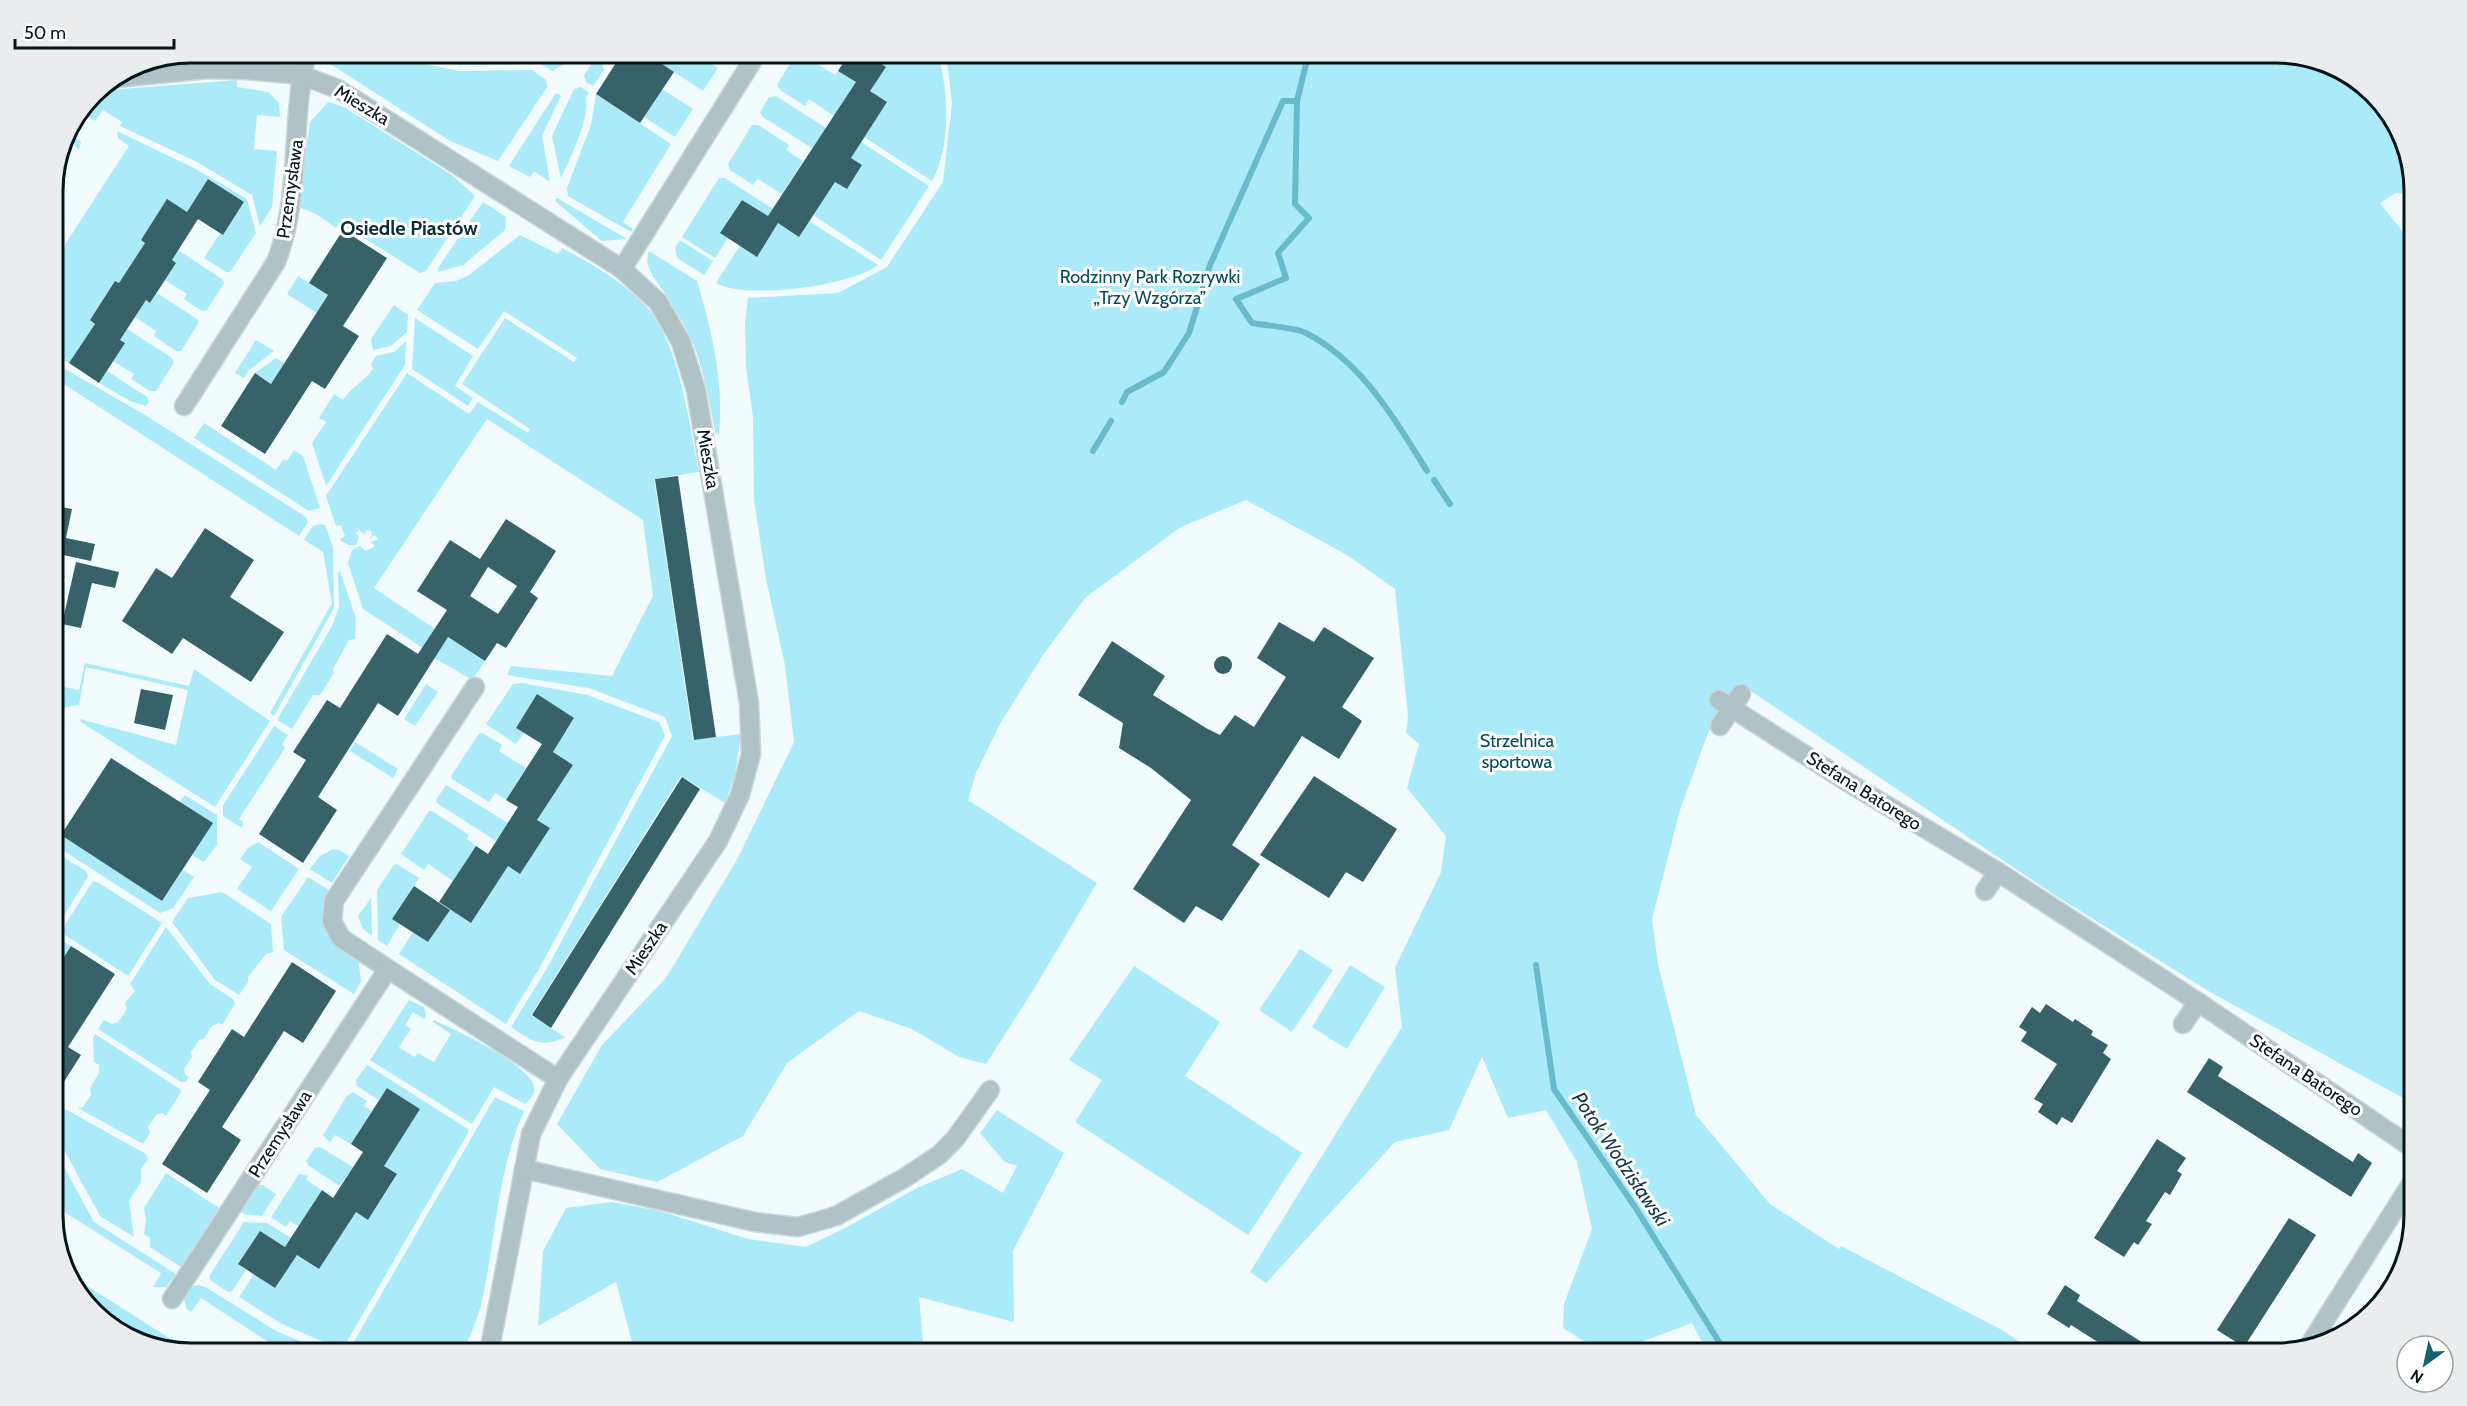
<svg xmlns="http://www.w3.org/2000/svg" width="2467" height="1406" font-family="Cabin,sans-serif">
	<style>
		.green { fill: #abebf9 }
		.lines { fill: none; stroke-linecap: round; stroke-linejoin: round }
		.stream { stroke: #69bbcc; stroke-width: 6 }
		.building { fill: #37626a; fill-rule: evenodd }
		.minor-casing { stroke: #ccd6d8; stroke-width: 21 }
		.minor { stroke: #afc2c6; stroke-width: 18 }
		.labels { text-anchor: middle; stroke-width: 6; stroke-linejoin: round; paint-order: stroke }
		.street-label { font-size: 18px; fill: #041418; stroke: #fff }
		.park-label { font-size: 18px; fill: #004e5a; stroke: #fff }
		.neighbourhood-label { font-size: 20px; font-weight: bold; fill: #0c2e35; stroke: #fff }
		.water-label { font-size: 20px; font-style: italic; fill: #133a42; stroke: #fff }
		.rim { fill: none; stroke: #041418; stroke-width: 3 }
	</style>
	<rect width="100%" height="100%" fill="#f2fbfd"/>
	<g class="green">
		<polygon points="366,52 459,71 532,70 546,80 547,87 498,161 450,141 324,60 328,53"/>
		<polygon points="797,52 814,55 811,60 835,75 838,71 856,82 834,116 809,99 805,106 780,90 777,85"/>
		<polygon points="2276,52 2345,71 2391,114 2414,182 2414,195 2396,193 2380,203 2414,246 2414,1104 2210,992 2053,894 1739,683 1708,733 1680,810 1652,919 1658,965 1696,1115 1770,1204 1839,1249 1841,1246 2002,1330 2036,1353 1708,1353 1692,1323 1611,1353 1603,1353 1563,1328 1564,1304 1592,1229 1577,1162 1546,1110 1508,1118 1482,1057 1449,1130 1395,1142 1266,1283 1250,1272 1402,1027 1395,968 1441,872 1446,836 1407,788 1419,744 1406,733 1408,716 1395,589 1347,555 1246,500 1181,527 1085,598 1043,655 1001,722 976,773 968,800 1097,883 1032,992 986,1064 959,1057 912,1029 859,1011 787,1063 743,1136 657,1182 600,1169 557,1124 602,1045 666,978 738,858 794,742 785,665 766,579 754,500 753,417 746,367 745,324 748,298 838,293 887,267 943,182 952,103 946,53"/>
		<polygon points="397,53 514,53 532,64 459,65"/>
		<polygon points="525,53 584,53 552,71"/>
		<polygon points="599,53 607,53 601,61 604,70 593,86 586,82 584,75"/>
		<polygon points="652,53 695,53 718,68 703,91 650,56"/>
		<path d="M865 53H938C948 91 952 145 932 181L864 137 887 102 870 91Z"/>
		<path d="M237 80V87L268 92 279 103 280 117 257 115 254 149 277 151 272 207 260 226 252 195 197 162 120 126 122 122 103 110 95 121 85 115 72 135 81 142 79 150C60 134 81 105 96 91Z"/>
		<path d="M581 87 589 93 586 97C590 119 570 158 561 178L552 136 574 89Z"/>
		<polygon points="662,89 693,109 675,137 644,117"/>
		<polygon points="556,93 561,96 542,135 550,182 534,171 530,177 509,166"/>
		<polygon points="596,94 671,144 623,222 633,229 631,232 568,196 567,188 591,125"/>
		<polygon points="776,96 826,128 820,138 823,155 763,117 760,112 769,97"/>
		<polygon points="328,102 344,107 452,175 475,196 426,271 420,273 340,223 336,228 316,214 301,208 302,178 310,122"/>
		<polygon points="752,125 758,125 789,145 786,150 803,161 782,194 758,179 753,185 730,170 728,164"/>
		<polygon points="117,131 194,168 247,199 256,233 230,272 226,272 204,258 220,233 223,235 244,203 208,179 187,212 145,243 119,283 115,281 90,320 95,324 69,363 53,356 53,263 129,146 118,138"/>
		<polygon points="861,142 929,186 881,260 813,215 835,182 847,189 862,165 851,158"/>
		<path d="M59 155 64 158C68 168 63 181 54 186L53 182Z"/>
		<polygon points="719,178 725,178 773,209 768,216 742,200 721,233 728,238 715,258 682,237"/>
		<polygon points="557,198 627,239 602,241 555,201"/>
		<polygon points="483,202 506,217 505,230 463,265 438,272 438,268"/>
		<path d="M809 221 878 265C852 286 744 300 716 283L740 246 757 256 778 223 799 237Z"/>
		<path d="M520 235 558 254 562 248C590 263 620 280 643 303 679 338 689 424 699 472L654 479 693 740 741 734 735 775 725 803 681 776 531 1015 565 1037C542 1049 530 1040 511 1027L546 970 672 736 665 717 589 688 507 675 511 666 612 676 653 596 643 520 487 419 374 588 435 629 423 648 363 609 348 563 352 550 360 546 366 551 375 546 370 542 377 540 378 538 374 535 369 540 372 534 371 531 366 530 365 535 359 530 356 533 359 537 356 545H349L341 541 340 539 345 536 341 525 336 526 326 496 407 373 469 414 478 402 528 433 530 429 462 384 505 318 574 362 577 358 504 311 478 349 417 310 435 283 456 281 469 275Z"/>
		<polygon points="680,240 713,261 704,275 677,258 675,247"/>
		<polygon points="178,250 222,279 224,283 207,310 202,311 184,299 187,294 165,280 176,263 172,260"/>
		<path d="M649 251 697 281C712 332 724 381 719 433L716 435C709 403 704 367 690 336 684 324 676 312 669 300 662 286 641 268 649 251Z"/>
		<polygon points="298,276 332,298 317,313 287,294"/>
		<polygon points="157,293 197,319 199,322 181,351 176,351 154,336 156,331 135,317 146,300 151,303"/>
		<polygon points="394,305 408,315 407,332 391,346 373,350 371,339"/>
		<polygon points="415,318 473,356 455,386 473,398 468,406 412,369"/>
		<polygon points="127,329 172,358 174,362 156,391 150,391 131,379 134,374 113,361 124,343 120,340"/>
		<polygon points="256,340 274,351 248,371 244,378 235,373"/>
		<path d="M406 341 405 365 326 486 312 443 326 422 319 418 334 394 343 400C352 386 364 382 373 369L371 364 376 356 394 352Z"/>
		<polygon points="276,358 292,368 278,388 255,373"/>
		<polygon points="53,362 145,415 306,517 308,522 299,536 53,377"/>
		<polygon points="107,371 147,397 149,402 146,406 130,401 99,383"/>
		<polygon points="204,423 276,470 284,459 287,461 294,450 303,456 320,508 309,511 194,438"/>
		<polygon points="320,524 325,525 333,547 334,608 274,716 270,713 332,603 323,552 304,540 313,526"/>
		<polygon points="340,571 356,619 355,639 349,640 333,669 334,673 320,695 313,695 292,729 277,720 332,626 339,607 338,573"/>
		<polygon points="443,634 485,661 472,680 433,657"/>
		<polygon points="85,663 189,686 194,669 270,721 215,807 81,722 80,719 176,745 188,690 86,667 79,705 55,709 65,701 54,685 79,690"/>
		<polygon points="522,683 587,695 659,722 665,736 540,967 506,1024 399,954 413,932 429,942 450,909 471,923 508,866 520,874 550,828 537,820 573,765 553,752 574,719 537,695 516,728 524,733 516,744 486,724 513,684"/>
		<polygon points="426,684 438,692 415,726 404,719"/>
		<polygon points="274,726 288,735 282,744 285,748 239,819 243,822 242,828 223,816 223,805"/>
		<polygon points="483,733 502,745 499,751 526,768 506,800 495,793 489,802 452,779 451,776 479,734"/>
		<polygon points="355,742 398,769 393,778 350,751"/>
		<polygon points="446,785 508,823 496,841 437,803 436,800"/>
		<polygon points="185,795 217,815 217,845 204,862 192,855 180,802"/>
		<polygon points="429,811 432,811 469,835 467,839 476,846 453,881 428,864 424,870 401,854"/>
		<polygon points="61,835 162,901 183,870 194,877 173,908 160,913 58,847"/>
		<polygon points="258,842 299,869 271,911 237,889 252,867 240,859 248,848"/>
		<polygon points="333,849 339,850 349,856 332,883 310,869 320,856"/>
		<polygon points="58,854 86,871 88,877 58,925 53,926 53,856"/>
		<polygon points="397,864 419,878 392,919 400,924 387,946 378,940 377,890 394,865"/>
		<polygon points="308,877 329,890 325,897 324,914 358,957 361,982 354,994 284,950 281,917"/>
		<polygon points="93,881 99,883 162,923 128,976 65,935 63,928"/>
		<polygon points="222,892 271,924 273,952 266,954 248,977 248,982 239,995 215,980 172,922 188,898"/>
		<polygon points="371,898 372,936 363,929 358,916"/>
		<polygon points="166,927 210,984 233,999 235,1004 222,1025 219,1023 212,1026 204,1039 199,1040 191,1052 192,1057 184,1069 185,1075 189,1077 185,1082 181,1082 98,1029 104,1020 112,1024 118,1022 127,1009 125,1003 135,991 130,984"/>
		<polygon points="63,941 71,946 53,974 53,947 56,943"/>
		<polygon points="1300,949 1333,970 1292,1032 1259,1010"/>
		<polygon points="1350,965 1385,987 1347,1049 1312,1027"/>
		<polygon points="1134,966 1220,1022 1185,1076 1302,1153 1248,1235 1075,1122 1102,1080 1069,1060"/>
		<path d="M409 1000 424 1007 426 1016 424 1019 413 1012 405 1025 411 1029 399 1047 414 1057 418 1053 434 1062 451 1034 433 1022 434 1020C452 1029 540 1067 534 1092 533 1097 528 1101 525 1104L494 1087 472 1124 370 1060Z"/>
		<polygon points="95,1034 180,1089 181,1092 166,1116 162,1113 156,1115 148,1127 150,1133 143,1144 78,1108 83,1107 91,1095 90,1088 99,1073 99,1065 94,1062 93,1038"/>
		<polygon points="367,1065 468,1129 468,1133 342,1350 280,1323 239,1297 254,1274 275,1288 297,1255 319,1269 356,1212 368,1220 397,1175 384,1166 420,1109 388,1088 379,1100 357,1086 356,1080"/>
		<polygon points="353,1092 367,1101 364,1106 372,1111 351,1144 335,1135 330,1142 323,1135 347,1096"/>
		<path d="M495 1097 524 1111C497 1172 496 1237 482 1301 478 1319 469 1336 463 1353L348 1352Z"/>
		<polygon points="65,1109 146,1154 148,1159 141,1169 141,1182 129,1201 134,1237 100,1216 55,1133 54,1125"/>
		<polygon points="997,1110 1064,1153 1013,1251 1014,1322 919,1297 924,1353 635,1353 616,1282 538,1326 543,1251 566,1208 612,1202 660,1211 748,1239 806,1247 847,1227 917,1188 962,1169 1003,1193 1017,1166 1005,1162 980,1133"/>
		<polygon points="53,1147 94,1222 176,1274 166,1287 153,1287 161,1273 53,1205"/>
		<polygon points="320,1147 353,1167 340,1186 309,1166 306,1161 315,1148"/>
		<polygon points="166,1173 219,1208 181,1267 150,1247 150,1238 144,1234 146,1220 144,1208"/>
		<polygon points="299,1174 308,1176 306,1180 322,1190 299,1226 290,1221 286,1227 271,1217"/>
		<polygon points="258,1185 263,1185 276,1194 262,1216 244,1214 239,1210 254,1188"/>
		<polygon points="244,1222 267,1223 291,1238 285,1247 260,1231 238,1264 246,1270 232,1291 228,1292 210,1280 210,1275"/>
		<polygon points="70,1275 193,1353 122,1335 76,1292"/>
		<polygon points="199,1285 207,1288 276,1331 328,1353 285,1353 201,1298 191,1312 186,1308 184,1299 191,1286"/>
	</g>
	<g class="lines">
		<g class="stream">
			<path d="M1307 60 1297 101 1295 204 1309 218 1278 253 1286 278 1236 299 1252 323C1267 326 1294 327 1306 333 1361 361 1396 420 1427 471"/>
			<polyline points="1122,402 1127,392 1164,372 1189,333 1210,265 1283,101 1297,101"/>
			<polyline points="1093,451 1111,421"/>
			<polyline points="1434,480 1450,504"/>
			<polyline points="1536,965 1554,1089 1635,1207 1726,1353"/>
		</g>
	</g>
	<g class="building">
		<polygon points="623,52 644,52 674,72 640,123 596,94"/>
		<polygon points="850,52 863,52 886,67 870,91 887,102 851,158 862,165 847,189 835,182 799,237 778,223 757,257 720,233 742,200 768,216 856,82 838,71"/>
		<polygon points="208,179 244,202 223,235 198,219 172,260 176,263 150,303 146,300 120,340 125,343 99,383 69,363 95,324 90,320 115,281 119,283 145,243 141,240 167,199 187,212"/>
		<polygon points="343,230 387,258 343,326 359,336 325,389 312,381 265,454 221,426 255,373 271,384 328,295 309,283"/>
		<polygon points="678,476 716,737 694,740 655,479"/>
		<polygon points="56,506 72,509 66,538 95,544 91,561 63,555 61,565 53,564 53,524"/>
		<path d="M506 519 556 551 530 592 538 598 506 648 497 643 485 661 448 637 398 716 378 703 318 797 337 810 303 863 259 834 306 760 293 752 327 700 340 708 387 634 418 654 447 610 417 591 450 540 480 559ZM488 567 517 586 498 614 470 596Z"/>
		<polygon points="205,528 254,560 230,597 284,632 251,682 183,638 172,654 122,621 156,568 172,578"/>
		<polygon points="76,562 119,572 115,588 92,583 81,628 62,624"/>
		<polygon points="1279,622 1314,642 1324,627 1374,658 1342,707 1362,721 1339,759 1302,736 1232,845 1260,864 1222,921 1196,906 1184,923 1133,889 1191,800 1151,768 1119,748 1123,723 1078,695 1112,641 1165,676 1153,695 1206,728 1220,735 1235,715 1254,727 1286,677 1257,658"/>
		<circle cx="1223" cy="665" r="9"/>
		<polygon points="141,689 173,695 165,730 134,723"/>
		<polygon points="537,694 574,718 553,752 573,765 537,820 550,828 520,874 508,866 471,923 439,902 476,846 488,854 518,807 506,800 542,744 516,728"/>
		<polygon points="111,758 213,823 162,901 61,835"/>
		<polygon points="1314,776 1397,829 1363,882 1346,872 1329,898 1260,855"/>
		<polygon points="682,777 700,789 551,1028 532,1015"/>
		<polygon points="414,886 450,910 428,942 392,919"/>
		<polygon points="71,946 115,974 68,1047 81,1055 53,1099 53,974"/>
		<polygon points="292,962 336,991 303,1043 284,1031 250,1084 222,1127 241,1140 207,1193 162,1164 210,1090 198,1082 232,1029 244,1037"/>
		<polygon points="2046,1004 2073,1022 2075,1019 2093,1031 2091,1035 2108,1045 2103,1053 2111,1059 2072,1123 2062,1117 2057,1125 2038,1112 2043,1104 2034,1099 2057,1064 2021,1041 2027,1032 2019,1027 2032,1007 2040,1013"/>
		<polygon points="2209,1058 2223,1067 2218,1076 2317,1139 2353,1162 2358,1153 2372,1163 2351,1197 2187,1092"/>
		<polygon points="387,1088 420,1109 384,1166 397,1174 368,1220 356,1212 319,1269 297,1255 275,1288 238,1264 260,1231 285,1247 322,1190 333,1198 363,1152 351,1144"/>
		<polygon points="2157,1139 2186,1158 2177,1171 2182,1174 2170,1195 2165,1192 2146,1221 2152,1224 2138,1245 2134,1242 2124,1257 2094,1238"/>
		<polygon points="2289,1218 2316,1235 2244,1347 2217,1330"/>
		<polygon points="2065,1285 2080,1295 2077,1301 2159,1353 2100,1353 2104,1346 2071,1325 2069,1328 2047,1314"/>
	</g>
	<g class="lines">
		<defs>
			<g id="minor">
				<polyline points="116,78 208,69 245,70 301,75 338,89 622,269 658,302 681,342 696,390 749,703 751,754 740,795 718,841 558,1079 531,1134 489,1353"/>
				<polyline points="622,269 758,52"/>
				<path d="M184 406 276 262C302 196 290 121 307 52"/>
				<polyline points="1719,700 1849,783 1998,872 2204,1006 2414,1149"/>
				<polyline points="1720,726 1741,694"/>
				<polyline points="1985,891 1998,872"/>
				<polyline points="388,969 341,938 332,921 334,901 475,687"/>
				<polyline points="2183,1024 2198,1002"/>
				<polyline points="524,1169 755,1222 798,1227 836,1216 906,1177 939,1155 955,1139 990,1090"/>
				<polyline points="172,1299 388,969 558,1079"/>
				<polyline points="2310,1344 2414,1179"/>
			</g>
		</defs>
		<use href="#minor" class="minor-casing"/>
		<use href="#minor" class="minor"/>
	</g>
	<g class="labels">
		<g class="street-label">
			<text transform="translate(362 105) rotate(31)" y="6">Mieszka</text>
			<text transform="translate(290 189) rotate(-82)" y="6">Przemysława</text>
			<text transform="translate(708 459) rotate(80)" y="6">Mieszka</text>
			<text transform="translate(1864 791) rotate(32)" y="6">Stefana Batorego</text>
			<text transform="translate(646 948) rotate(-56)" y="6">Mieszka</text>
			<text transform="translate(2306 1075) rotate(34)" y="6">Stefana Batorego</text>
			<text transform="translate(280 1134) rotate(-57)" y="6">Przemysława</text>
		</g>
		<g class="park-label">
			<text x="1150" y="283">Rodzinny Park Rozrywki<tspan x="1150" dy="21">„Trzy Wzgórza”</tspan></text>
			<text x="1517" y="747">Strzelnica<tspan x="1517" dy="21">sportowa</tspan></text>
		</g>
		<g class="neighbourhood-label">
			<text x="409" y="235">Osiedle Piastów</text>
		</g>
		<g class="water-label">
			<text transform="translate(1621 1159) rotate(56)" y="7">Potok Wodzisławski</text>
		</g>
	</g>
	<path d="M0 0H2467V1406H0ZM191 63H2276A128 128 0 0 1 2404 191V1215A128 128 0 0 1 2276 1343H191A128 128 0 0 1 63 1215V191A128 128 0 0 1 191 63Z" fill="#ebeced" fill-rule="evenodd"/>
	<path class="rim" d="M191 63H2276A128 128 0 0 1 2404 191V1215A128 128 0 0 1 2276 1343H191A128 128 0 0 1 63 1215V191A128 128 0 0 1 191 63Z"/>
	<g transform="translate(2425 1364) rotate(213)"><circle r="28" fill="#ffffff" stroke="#9ba1a3" stroke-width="1.5"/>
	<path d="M0-4.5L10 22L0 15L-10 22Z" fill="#17616f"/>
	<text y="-9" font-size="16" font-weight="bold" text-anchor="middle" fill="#041418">N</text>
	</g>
	<path d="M15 39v9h159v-9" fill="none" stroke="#041418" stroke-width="3"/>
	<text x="24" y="39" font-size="18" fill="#041418" stroke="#ffffff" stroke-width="4.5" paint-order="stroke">50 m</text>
</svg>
